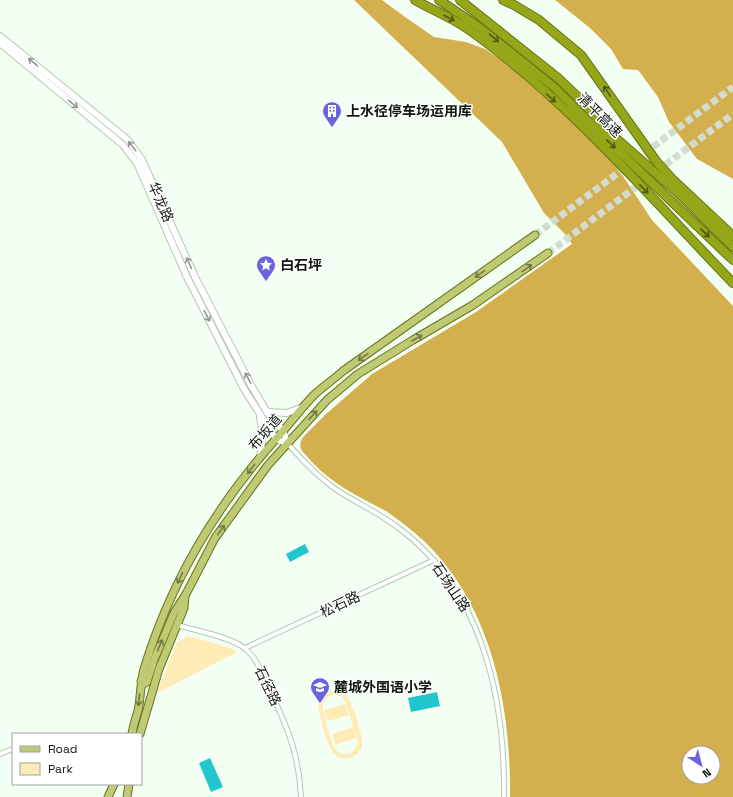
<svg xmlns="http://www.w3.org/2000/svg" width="733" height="797" font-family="'Space Grotesk','Noto Sans SC',sans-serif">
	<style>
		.green { fill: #ffebb6; fill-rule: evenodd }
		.forest { fill: #d3b04d; fill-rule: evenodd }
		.water { fill: #22c7cd }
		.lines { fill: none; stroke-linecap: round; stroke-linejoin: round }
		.primary-tunnel { stroke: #d2dcd1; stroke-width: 7; stroke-dasharray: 7 3.5; stroke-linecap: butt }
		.street-casing { stroke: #b0caaf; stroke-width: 6 }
		.secondary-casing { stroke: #b0caaf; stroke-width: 8 }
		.primary-casing { stroke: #667415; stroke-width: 9 }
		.highway-casing { stroke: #667415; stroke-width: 10 }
		.street { stroke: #fff; stroke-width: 4 }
		.secondary { stroke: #fff; stroke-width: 6 }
		.primary { stroke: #c0ca75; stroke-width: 7 }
		.highway { stroke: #96a619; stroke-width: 8 }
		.oneway { stroke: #4b5813 }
		.oneway2 { stroke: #939793 }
		.oneway3 { stroke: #707a47 }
		.labels { text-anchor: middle; stroke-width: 3; stroke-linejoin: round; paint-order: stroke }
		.poi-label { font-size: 14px; font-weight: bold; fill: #0e180e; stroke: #fff; text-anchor: start }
		.street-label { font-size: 14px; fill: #0e180e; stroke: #fff }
	</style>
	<rect width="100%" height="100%" fill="#f4fff3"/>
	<g class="green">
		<polygon points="188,636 231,648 237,652 157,693 177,642"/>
		<path d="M332 691C337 690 342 691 346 695 352 701 364 738 362 746 361 753 355 756 349 758 344 759 338 758 334 754 328 748 317 711 319 703 320 696 325 693 332 691ZM335 695 341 696 345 701 357 738C360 752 343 761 335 748 329 737 327 722 323 711 322 702 326 696 335 695Z"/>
		<polygon points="345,704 349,715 328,721 324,710"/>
		<polygon points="353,727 356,738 335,745 332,734"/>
	</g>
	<g class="forest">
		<path d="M354 0H382L405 17 434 37 466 42 485 49 503 61 589 136 617 167 652 220 733 306V797H510C511 706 492 606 424 541 412 530 399 520 386 511 375 505 364 500 354 494 338 485 323 474 311 461 308 457 303 453 301 449 299 444 301 439 305 435L326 414 372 374 476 312 572 244 564 233 544 213 502 142ZM689 753H713V777H689Z"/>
		<polygon points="555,0 733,0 733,179 697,159 669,122 658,97 638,70 623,69 611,49 590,28"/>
	</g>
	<g class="water">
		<polygon points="305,544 309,552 290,562 286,554"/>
		<polygon points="437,692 440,706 411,712 408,698"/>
		<polygon points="210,758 223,787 211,792 199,763"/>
	</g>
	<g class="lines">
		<g class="primary-tunnel">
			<polyline points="535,235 733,87"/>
			<polyline points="548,253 733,114"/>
		</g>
		<defs>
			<g id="street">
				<path d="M288 444C302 460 316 475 334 488 354 502 376 511 396 526 482 588 505 696 504 797"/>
				<path d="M177 625C194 630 230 637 243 647 256 656 261 671 267 684 286 724 299 752 301 797"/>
				<polyline points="245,648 434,560"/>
				<polyline points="0,754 13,749"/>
			</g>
			<g id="secondary">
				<polyline points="0,36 128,140 142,160 195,277 251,385 267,412 283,431 288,444"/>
				<polyline points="0,43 123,145 137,163 187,277 244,389 276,439 288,444"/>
				<polyline points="267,412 287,413 303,407"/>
				<path d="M260 417C263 431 263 443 260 457"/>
			</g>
			<g id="primary">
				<polyline points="141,681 143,684 147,682 154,660 174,613 186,594 215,538 268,465 327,400 358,374 413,340 473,305 548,253"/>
				<path d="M132 734C133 726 136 718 138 711 141 697 140 683 144 669 171 581 215 508 275 440 289 425 301 408 315 394 324 386 334 379 343 371L535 235"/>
				<polyline points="140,734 159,669 184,608 185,596"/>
				<polyline points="108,797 114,784"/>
				<polyline points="127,797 129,784"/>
			</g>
			<g id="highway">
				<path d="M415 0C432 10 451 17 468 29 568 100 648 195 733 283"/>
				<polyline points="439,0 479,27 554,87 607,140 733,260"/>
				<polyline points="460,0 559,79 582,101 611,134 676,191 733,247"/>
				<polyline points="503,0 514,5 539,20 581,55 656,161 673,180 733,236"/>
			</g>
		</defs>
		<use href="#street" class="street-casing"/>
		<use href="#secondary" class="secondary-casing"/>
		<use href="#primary" class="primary-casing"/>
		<use href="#highway" class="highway-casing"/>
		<use href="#street" class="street"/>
		<use href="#secondary" class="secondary"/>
		<use href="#primary" class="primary"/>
		<use href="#highway" class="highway"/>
	</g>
	<defs><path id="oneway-shaft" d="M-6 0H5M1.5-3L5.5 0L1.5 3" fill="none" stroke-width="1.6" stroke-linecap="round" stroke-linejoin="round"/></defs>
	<g class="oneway">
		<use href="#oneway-shaft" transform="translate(449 18) rotate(27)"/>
		<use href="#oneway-shaft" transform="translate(494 38) rotate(39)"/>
		<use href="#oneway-shaft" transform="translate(607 91) rotate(-124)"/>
		<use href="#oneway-shaft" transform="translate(551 98) rotate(42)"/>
		<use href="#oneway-shaft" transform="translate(611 144) rotate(43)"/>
		<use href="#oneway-shaft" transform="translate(644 189) rotate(46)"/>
		<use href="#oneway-shaft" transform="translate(705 233) rotate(43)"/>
	</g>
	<g class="oneway2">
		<use href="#oneway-shaft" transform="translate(33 62) rotate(-140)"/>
		<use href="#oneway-shaft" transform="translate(73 104) rotate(40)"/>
		<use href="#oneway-shaft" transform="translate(132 146) rotate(-129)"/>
		<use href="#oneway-shaft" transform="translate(189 263) rotate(-114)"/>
		<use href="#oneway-shaft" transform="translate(207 316) rotate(63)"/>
		<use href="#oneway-shaft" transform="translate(248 378) rotate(-117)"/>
	</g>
	<g class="oneway3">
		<use href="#oneway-shaft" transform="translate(527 268) rotate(-36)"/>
		<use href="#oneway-shaft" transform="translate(480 274) rotate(144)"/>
		<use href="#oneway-shaft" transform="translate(417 338) rotate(-30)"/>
		<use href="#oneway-shaft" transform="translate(363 357) rotate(145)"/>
		<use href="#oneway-shaft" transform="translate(313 415) rotate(-47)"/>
		<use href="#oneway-shaft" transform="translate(251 469) rotate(127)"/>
		<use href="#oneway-shaft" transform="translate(221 530) rotate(-55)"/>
		<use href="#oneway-shaft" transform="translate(180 578) rotate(116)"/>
		<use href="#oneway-shaft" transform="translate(160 645) rotate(-68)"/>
		<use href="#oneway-shaft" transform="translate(139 700) rotate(96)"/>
	</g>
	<defs>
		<symbol id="building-pin" viewBox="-11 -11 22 30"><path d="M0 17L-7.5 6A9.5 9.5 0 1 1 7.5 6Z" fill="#6963dd" stroke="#fff"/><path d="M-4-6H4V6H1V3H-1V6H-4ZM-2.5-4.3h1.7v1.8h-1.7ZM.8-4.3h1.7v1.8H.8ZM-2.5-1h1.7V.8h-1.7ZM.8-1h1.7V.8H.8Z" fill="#fff"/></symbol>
		<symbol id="sight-pin" viewBox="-11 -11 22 30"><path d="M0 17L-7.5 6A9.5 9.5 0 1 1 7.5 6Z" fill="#6963dd" stroke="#fff"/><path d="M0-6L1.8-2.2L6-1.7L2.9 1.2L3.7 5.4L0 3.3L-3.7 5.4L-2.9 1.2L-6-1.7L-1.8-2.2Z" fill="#fff"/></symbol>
		<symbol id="school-pin" viewBox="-11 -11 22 30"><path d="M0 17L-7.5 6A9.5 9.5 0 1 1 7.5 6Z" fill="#6963dd" stroke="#fff"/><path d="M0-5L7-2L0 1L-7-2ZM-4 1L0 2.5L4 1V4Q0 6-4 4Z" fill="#fff"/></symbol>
	</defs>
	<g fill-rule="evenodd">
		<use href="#building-pin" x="321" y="100" width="22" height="30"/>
		<use href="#sight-pin" x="255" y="254" width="22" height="30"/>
		<use href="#school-pin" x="309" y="676" width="22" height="30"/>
	</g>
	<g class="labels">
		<g class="poi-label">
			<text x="346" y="116">上水径停车场运用库</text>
			<text x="280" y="270">白石坪</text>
			<text x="334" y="692">麓城外国语小学</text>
		</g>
		<g class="street-label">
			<text transform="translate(600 115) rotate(45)" y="5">清平高速</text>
			<text transform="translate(161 202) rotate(66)" y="5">华龙路</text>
			<text transform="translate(265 432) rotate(-49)" y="5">布坂道</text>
			<text transform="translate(451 587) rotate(56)" y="5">石场山路</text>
			<text transform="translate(340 604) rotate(-25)" y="5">松石路</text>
			<text transform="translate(268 686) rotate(64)" y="5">石径路</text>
		</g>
	</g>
	<rect x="12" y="733" width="130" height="52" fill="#ffffff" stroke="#9fa39f"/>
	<rect x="20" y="746" width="20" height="6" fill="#c0ca75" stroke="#9fa39f"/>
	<text x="48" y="753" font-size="12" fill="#0e180e">Road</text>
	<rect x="20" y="763" width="20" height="12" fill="#ffebb6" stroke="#9fa39f"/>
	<text x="48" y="773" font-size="12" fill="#0e180e">Park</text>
	<g transform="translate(701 765) rotate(144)"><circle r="19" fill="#ffffff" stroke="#9fa39f"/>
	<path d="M0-3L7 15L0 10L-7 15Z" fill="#6963dd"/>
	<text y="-6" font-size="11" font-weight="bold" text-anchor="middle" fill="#0e180e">N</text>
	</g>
</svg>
